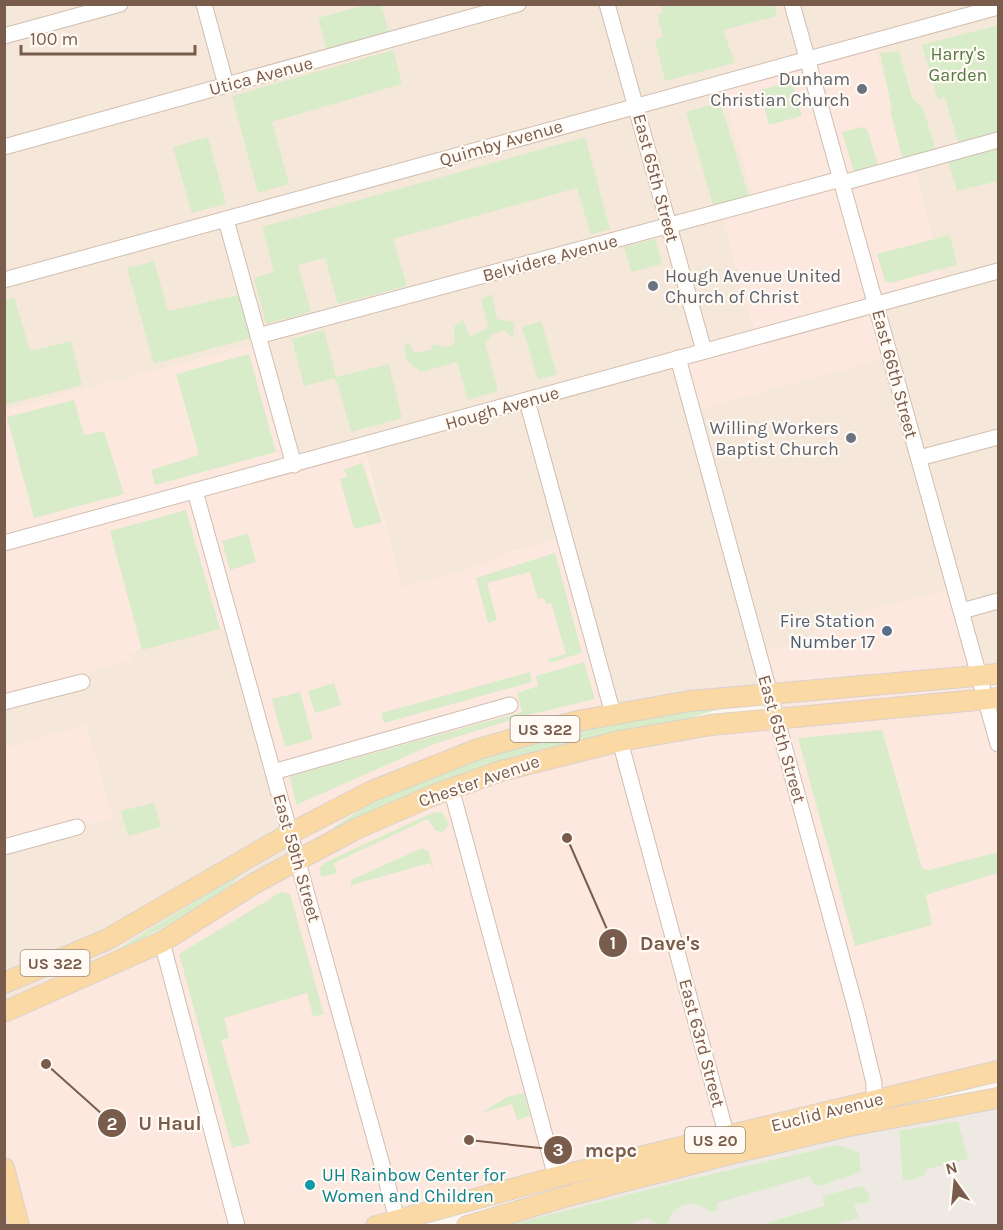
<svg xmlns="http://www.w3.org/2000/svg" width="1003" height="1230" font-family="Karla,sans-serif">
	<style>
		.residential { fill: #f5e8da }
		.commercial { fill: #fde8e0 }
		.industrial { fill: #efe9e4 }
		.green { fill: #d8ecc9 }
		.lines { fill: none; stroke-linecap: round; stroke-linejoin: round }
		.minor-casing { stroke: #d1beb0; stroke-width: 17 }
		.major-casing { stroke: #dad1cd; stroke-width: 22 }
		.minor { stroke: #fff; stroke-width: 15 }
		.major { stroke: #fbd9a5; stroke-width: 20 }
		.worship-dot { fill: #6b7280; stroke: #fffaf3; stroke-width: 2 }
		.service-dot { fill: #5c6f8a; stroke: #fffaf3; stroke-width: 2 }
		.culture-dot { fill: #0f9aa8; stroke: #fffaf3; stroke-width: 2 }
		.labels { text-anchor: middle; stroke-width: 4.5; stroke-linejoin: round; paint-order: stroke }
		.shield { fill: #fffaf3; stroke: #a28b7f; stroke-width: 1.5 }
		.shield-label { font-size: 16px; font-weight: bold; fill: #7a5c4d }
		.park-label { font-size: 18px; fill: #537a41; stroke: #fffaf3 }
		.street-label { font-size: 18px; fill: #7a5c4d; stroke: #fffaf3 }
		.worship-label { font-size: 18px; fill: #5b616d; stroke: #fffaf3; text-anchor: end }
		.service-label { font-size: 18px; fill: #4e5e75; stroke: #fffaf3; text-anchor: end }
		.culture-label { font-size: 18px; fill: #0d838f; stroke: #fffaf3; text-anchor: start }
		.leader { fill: none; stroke: #7a5c4d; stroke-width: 2 }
		.callout-dot { fill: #7a5c4d; stroke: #fffaf3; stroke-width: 2 }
		.mark-label { font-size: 18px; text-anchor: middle; font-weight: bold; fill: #fff }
		.callout-label { font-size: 20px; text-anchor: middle; font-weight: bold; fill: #7a5c4d; stroke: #fffaf3; stroke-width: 4.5; stroke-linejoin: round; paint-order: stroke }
	</style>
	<rect width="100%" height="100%" fill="#fdf6ec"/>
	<g class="residential">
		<polygon points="4,5 998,5 998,674 824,623 807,641 759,653 770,693 613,714 564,538 504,554 481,566 402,588 363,446 294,465 103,385 5,410"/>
		<polygon points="233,625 296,861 222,905 5,1012 5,847 112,818 86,726 5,748 5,702 82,682 91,671 130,660 129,653"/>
	</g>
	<g class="commercial">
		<polygon points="872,41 912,159 945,285 876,303 890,357 693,411 678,358 756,337 721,213 755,203 721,84"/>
		<polygon points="260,343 294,465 362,446 402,587 481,566 504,554 564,538 620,741 778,720 758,653 807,641 824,623 955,587 985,699 998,698 998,1071 376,1225 5,1225 5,1012 27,1003 296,860 233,625 130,653 131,660 91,671 82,682 5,702 4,410"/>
		<polygon points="86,725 113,818 5,847 5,748"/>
	</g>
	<polygon class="industrial" points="998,1098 998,1225 467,1226"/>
	<g class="green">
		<polygon points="365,5 381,5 389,32 327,50 318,18"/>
		<polygon points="661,5 774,5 777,16 723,30 735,63 665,81 655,39 663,37 657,15 663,13"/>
		<polygon points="998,25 998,134 959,145 945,98 938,100 922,45"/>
		<polygon points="393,50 402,84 272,122 289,184 258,193 232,96"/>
		<polygon points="899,51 912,98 923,108 936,151 903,161 890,110 892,109 880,53"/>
		<polygon points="792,81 802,116 769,125 760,90"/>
		<polygon points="720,102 750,200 715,211 686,112"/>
		<polygon points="863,127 868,131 878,166 854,172 842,132"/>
		<polygon points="208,137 226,204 192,213 173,147"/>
		<polygon points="585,137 610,229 591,235 577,188 393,239 407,286 338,304 325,258 298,265 311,312 266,324 254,278 274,272 262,227"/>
		<polygon points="998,144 998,181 957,191 947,158"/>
		<polygon points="950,235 957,265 890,283 885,281 877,254"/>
		<polygon points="655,239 662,264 631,272 624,247"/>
		<polygon points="154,261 168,311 239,295 251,338 154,364 127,268"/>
		<polygon points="492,294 497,319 514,322 513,338 504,330 493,334 485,343 498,391 468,400 457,362 421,372 407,361 404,346 409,342 414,353 431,350 433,344 447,347 455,343 454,327 463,320 470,336 486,329 488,325 481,299"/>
		<polygon points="14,297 30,351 71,341 82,385 5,405 5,300"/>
		<polygon points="541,321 557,374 538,380 522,327"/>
		<polygon points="324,330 336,377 389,364 402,418 351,432 338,385 334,378 304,386 292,339"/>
		<polygon points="249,354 276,452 155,485 151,470 199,455 176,374"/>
		<polygon points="74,400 84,435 104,431 124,494 34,518 7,417"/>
		<polygon points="362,463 382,522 354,529 340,479 347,477 344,469"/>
		<polygon points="186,510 220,629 142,650 110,531"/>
		<polygon points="248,533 256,562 230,570 222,541"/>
		<polygon points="555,553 582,653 549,663 548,659 566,654 551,603 546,604 544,598 538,599 530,572 487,583 497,620 488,623 476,578"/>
		<polygon points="584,662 595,699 524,716 434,744 296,805 290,776 522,712 517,693 538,686 536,676"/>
		<polygon points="530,672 532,682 384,723 381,713"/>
		<polygon points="334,683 341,705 315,713 308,691"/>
		<polygon points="300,692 313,739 285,747 272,699"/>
		<path d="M727 707 682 720 610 733 495 763 418 791 335 829 334 827C350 818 364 805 380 797 487 745 609 721 727 707Z"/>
		<polygon points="882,730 922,868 929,870 998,852 998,873 926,895 932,925 855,946 798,738"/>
		<polygon points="154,803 161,827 128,836 121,811"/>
		<polygon points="442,812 449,825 443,832 436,831 428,819 334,863 337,873 321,877 320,867 328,861 432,813"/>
		<polygon points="422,848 429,852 434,871 430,863 352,885 352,894 351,880"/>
		<polygon points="252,866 208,903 112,955 112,953"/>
		<polygon points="281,892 290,894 324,1014 313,1017 307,993 224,1018 229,1038 221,1040 250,1143 232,1148 179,954"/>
		<polygon points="524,1093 530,1116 517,1120 512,1104 481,1113 507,1097"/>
		<polygon points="958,1121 968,1159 925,1170 925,1175 912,1180 903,1180 899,1131"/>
		<path d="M837 1145 859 1152 861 1172 819 1186 813 1184 810 1176 717 1203 718 1209 711 1212C694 1198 672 1202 667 1225H659L648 1218 633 1222 635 1225H509L674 1183Z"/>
		<polygon points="862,1186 869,1194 869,1202 854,1204 859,1218 832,1225 761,1225 824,1206 823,1196"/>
	</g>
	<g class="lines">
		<defs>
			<g id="minor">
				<polyline points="204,4 226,85"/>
				<polyline points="607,4 704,351"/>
				<polyline points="792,4 998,744"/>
				<polyline points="4,36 120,4"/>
				<polyline points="4,147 518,4"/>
				<polyline points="842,183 998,140"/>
				<polyline points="226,220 294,465"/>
				<polyline points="4,280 998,7"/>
				<polyline points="258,336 841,179"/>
				<polyline points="678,358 857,1013 874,1083 874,1109"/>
				<polyline points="527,401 613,714"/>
				<polyline points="919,458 998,437"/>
				<polyline points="195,491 399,1226"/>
				<polyline points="4,543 998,271"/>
				<polyline points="962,611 998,601"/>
				<polyline points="4,702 82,682"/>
				<polyline points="620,741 727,1137"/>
				<polyline points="273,772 510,705"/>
				<polyline points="451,788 556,1177"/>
				<polyline points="4,847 77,827"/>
				<polyline points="162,942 237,1226"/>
			</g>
			<g id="major">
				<polyline points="4,983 106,940 289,834 372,791 478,749 577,721 690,701 998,674"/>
				<polyline points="4,1012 162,942 255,883 356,829 434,795 501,771 620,741 711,725 998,698"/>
				<polyline points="4,1168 19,1226"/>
				<polyline points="376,1226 556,1177 998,1071"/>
				<polyline points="467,1226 575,1194 730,1154 844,1127 998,1098"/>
			</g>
		</defs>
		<use href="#minor" class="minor-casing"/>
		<use href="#major" class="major-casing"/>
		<use href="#minor" class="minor"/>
		<use href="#major" class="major"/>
	</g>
	<g class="worship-dot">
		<circle cx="862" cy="89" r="6"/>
		<circle cx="653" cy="286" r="6"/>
		<circle cx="851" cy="438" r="6"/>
	</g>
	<circle class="service-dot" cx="887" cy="631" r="6"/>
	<circle class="culture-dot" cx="310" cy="1185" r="6"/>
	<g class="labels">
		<g class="shield">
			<rect x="510.5" y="716" width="69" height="26" rx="4.5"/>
			<rect x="20.5" y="950" width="69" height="26" rx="4.5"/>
			<rect x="685" y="1127" width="60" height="26" rx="4.5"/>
		</g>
		<g class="shield-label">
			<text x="545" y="735">US 322</text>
			<text x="55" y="969">US 322</text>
			<text x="715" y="1146">US 20</text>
		</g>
		<g class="park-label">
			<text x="958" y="60">Harry's<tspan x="958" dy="21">Garden</tspan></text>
		</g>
		<g class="street-label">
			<text transform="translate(261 76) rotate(-15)" y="6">Utica Avenue</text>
			<text transform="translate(501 143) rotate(-16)" y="6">Quimby Avenue</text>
			<text transform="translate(656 178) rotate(75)" y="6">East 65th Street</text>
			<text transform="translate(550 258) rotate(-15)" y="6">Belvidere Avenue</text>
			<text transform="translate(895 374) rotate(75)" y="6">East 66th Street</text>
			<text transform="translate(502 408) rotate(-16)" y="6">Hough Avenue</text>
			<text transform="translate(782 739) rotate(74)" y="6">East 65th Street</text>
			<text transform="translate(479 781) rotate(-19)" y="6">Chester Avenue</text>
			<text transform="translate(297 858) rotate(74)" y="6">East 59th Street</text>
			<text transform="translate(702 1043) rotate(75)" y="6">East 63rd Street</text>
			<text transform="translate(827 1112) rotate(-14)" y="6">Euclid Avenue</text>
		</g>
		<g class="worship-label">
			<text x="850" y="85">Dunham<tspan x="850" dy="21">Christian Church</tspan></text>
			<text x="665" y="282" text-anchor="start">Hough Avenue United<tspan x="665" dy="21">Church of Christ</tspan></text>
			<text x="839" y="434">Willing Workers<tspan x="839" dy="21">Baptist Church</tspan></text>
		</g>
		<g class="service-label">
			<text x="875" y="627">Fire Station<tspan x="875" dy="21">Number 17</tspan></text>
		</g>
		<g class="culture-label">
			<text x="322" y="1181">UH Rainbow Center for<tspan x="322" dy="21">Women and Children</tspan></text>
		</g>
	</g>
	<path class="leader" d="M567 838L613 943M46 1064L112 1123M469 1140L558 1150"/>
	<g class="callout-dot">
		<circle cx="567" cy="838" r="6"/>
		<circle cx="46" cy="1064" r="6"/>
		<circle cx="469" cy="1140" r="6"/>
		<circle cx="613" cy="943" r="15"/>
		<circle cx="112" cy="1123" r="15"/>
		<circle cx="558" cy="1150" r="15"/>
	</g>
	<g class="mark-label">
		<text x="613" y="949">1</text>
		<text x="112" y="1130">2</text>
		<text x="558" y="1156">3</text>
	</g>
	<g class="callout-label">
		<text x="670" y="950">Dave's</text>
		<text x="170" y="1130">U Haul</text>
		<text x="611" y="1157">mcpc</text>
	</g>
	<rect width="1003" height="1230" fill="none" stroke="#7a5c4d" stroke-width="12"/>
	<g transform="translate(955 1182) rotate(345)" stroke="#fffaf3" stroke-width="4.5" paint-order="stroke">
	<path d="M0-4.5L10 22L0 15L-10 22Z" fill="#7a5c4d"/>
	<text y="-9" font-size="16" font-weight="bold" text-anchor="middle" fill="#7a5c4d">N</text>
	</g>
	<path d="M21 45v9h174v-9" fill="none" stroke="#7a5c4d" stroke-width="3"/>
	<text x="30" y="45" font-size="18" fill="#7a5c4d" stroke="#fffaf3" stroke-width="4.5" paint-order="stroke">100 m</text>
</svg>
